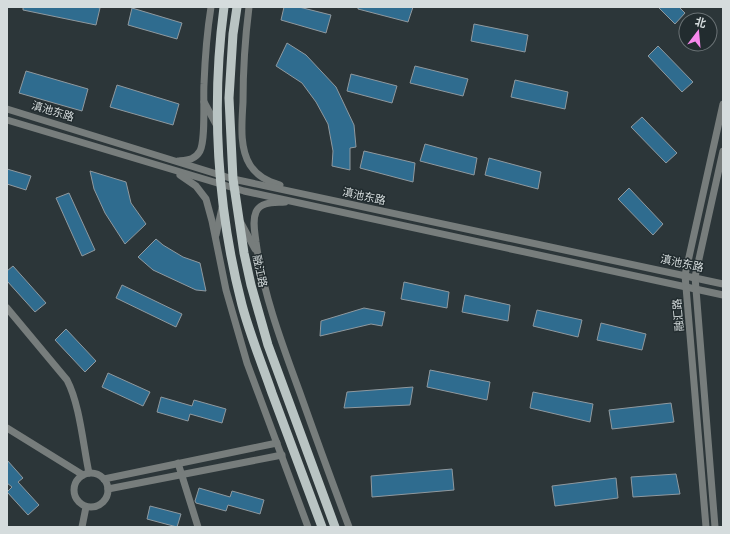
<svg xmlns="http://www.w3.org/2000/svg" width="730" height="534" font-family="'Open Sans','Noto Sans SC',sans-serif">
	<style>
		.building { fill: #2f6c8f; stroke: #8f999f }
		.lines { fill: none; stroke-linecap: round; stroke-linejoin: round }
		.minor { stroke: #777d7c; stroke-width: 7 }
		.major { stroke: #b9c4c3; stroke-width: 9 }
		.labels { text-anchor: middle; stroke-width: 3; stroke-linejoin: round; paint-order: stroke }
		.street-label { font-size: 11px; fill: #d5dcdd; stroke: #222c2f }
	</style>
	<rect width="100%" height="100%" fill="#2c3639"/>
	<g class="building">
		<polygon points="23,7 96,7 100,8 96,25 23,10"/>
		<polygon points="284,7 299,7 331,15 326,33 281,20"/>
		<polygon points="358,7 413,7 408,22 358,9"/>
		<polygon points="658,7 679,7 685,13 675,24"/>
		<polygon points="132,8 182,23 177,39 128,25"/>
		<polygon points="474,24 528,35 525,52 471,41"/>
		<polygon points="287,43 306,55 336,87 354,125 356,147 350,148 350,170 332,166 333,151 328,124 316,102 302,83 276,66"/>
		<polygon points="658,46 693,82 682,92 648,56"/>
		<polygon points="415,66 468,79 463,96 410,83"/>
		<polygon points="26,71 88,89 82,111 19,93"/>
		<polygon points="351,74 397,86 392,103 347,91"/>
		<polygon points="515,80 568,92 565,109 511,97"/>
		<polygon points="117,85 179,104 173,125 110,107"/>
		<polygon points="642,117 677,153 666,163 631,127"/>
		<polygon points="425,144 477,158 474,175 420,161"/>
		<polygon points="364,151 415,163 413,182 360,168"/>
		<polygon points="489,158 541,172 538,189 485,175"/>
		<polygon points="7,169 31,176 26,190 7,184"/>
		<polygon points="90,171 126,182 131,203 146,224 125,244 105,213 94,189"/>
		<polygon points="629,188 663,224 653,235 618,199"/>
		<polygon points="69,193 95,250 82,256 56,198"/>
		<polygon points="156,239 163,245 183,257 200,263 206,291 196,290 153,270 138,257"/>
		<polygon points="13,266 46,303 35,312 7,281 7,271"/>
		<polygon points="404,282 449,292 447,308 401,299"/>
		<polygon points="122,285 182,314 176,327 116,298"/>
		<polygon points="465,295 510,305 508,321 462,312"/>
		<polygon points="364,308 385,312 382,326 371,324 320,336 321,321"/>
		<polygon points="537,310 582,320 578,337 533,326"/>
		<polygon points="601,323 646,334 642,350 597,340"/>
		<polygon points="66,329 96,361 85,372 55,340"/>
		<polygon points="430,370 490,382 487,400 427,387"/>
		<polygon points="108,373 150,392 143,406 102,387"/>
		<polygon points="413,387 410,405 344,408 347,392"/>
		<polygon points="533,392 593,404 590,422 530,408"/>
		<polygon points="161,397 192,406 194,400 226,409 222,423 190,414 188,421 157,412"/>
		<polygon points="671,403 674,422 612,429 609,410"/>
		<polygon points="7,460 23,478 18,482 39,505 28,515 7,492 12,487 7,483"/>
		<polygon points="452,469 454,490 372,497 371,476"/>
		<polygon points="676,474 680,494 633,497 631,477"/>
		<polygon points="616,478 618,498 555,506 552,486"/>
		<polygon points="199,488 230,497 232,491 264,500 260,514 228,505 226,511 196,503 195,501"/>
		<polygon points="150,506 181,514 177,527 147,519"/>
	</g>
	<g class="lines">
		<g class="minor">
			<path d="M249 7C245 39 243 70 243 102 242 122 239 147 250 165 257 176 267 181 280 185"/>
			<polyline points="204,102 217,126"/>
			<polyline points="7,109 233,179 723,284"/>
			<polyline points="7,120 244,191 723,295"/>
			<path d="M178 161C187 160 195 160 200 151 206 139 203 99 204 84 205 58 207 32 211 7"/>
			<polyline points="180,175 196,186 206,199 212,221 226,290 247,363 308,527"/>
			<path d="M285 202C275 203 261 201 256 212 252 221 255 233 256 242 263 294 282 344 300 393 316 438 332 482 349 527"/>
			<polyline points="241,223 255,249"/>
			<polyline points="216,235 222,208"/>
			<path d="M7 308 67 380C80 405 83 445 89 473"/>
			<polyline points="7,428 83,475"/>
			<polyline points="178,463 198,527"/>
			<circle cx="91" cy="490" r="17"/>
			<polyline points="104,479 277,443"/>
			<polyline points="108,489 282,455"/>
			<polyline points="82,527 86,507"/>
			<polyline points="706,527 685,275 723,104"/>
			<polyline points="715,527 695,277 723,151"/>
		</g>
		<g class="major">
			<path d="M224 7C211 105 217 209 242 305 250 335 262 364 272 393 289 438 305 482 322 527"/>
			<polyline points="237,7 233,34 229,98 233,179 244,253 251,285 268,345 335,527"/>
		</g>
	</g>
	<g class="labels">
		<g class="street-label">
			<text transform="translate(53 111) rotate(17)" y="4">滇池东路</text>
			<text transform="translate(364 196) rotate(12)" y="4">滇池东路</text>
			<text transform="translate(682 263) rotate(12)" y="4">滇池东路</text>
			<text transform="translate(260 271) rotate(78)" y="4">融江路</text>
			<text transform="translate(678 315) rotate(-95)" y="4">融汇路</text>
		</g>
	</g>
	<rect width="730" height="534" fill="none" stroke="#d5dcdd" stroke-width="16"/>
	<g transform="translate(698 32) rotate(16)"><circle r="19" fill="#222c2f" stroke="#6a7275"/>
	<path d="M0-3L7 15L0 10L-7 15Z" fill="#f788ec"/>
	<text y="-6" font-size="11" font-weight="bold" text-anchor="middle" fill="#d5dcdd">北</text>
	</g>
</svg>
